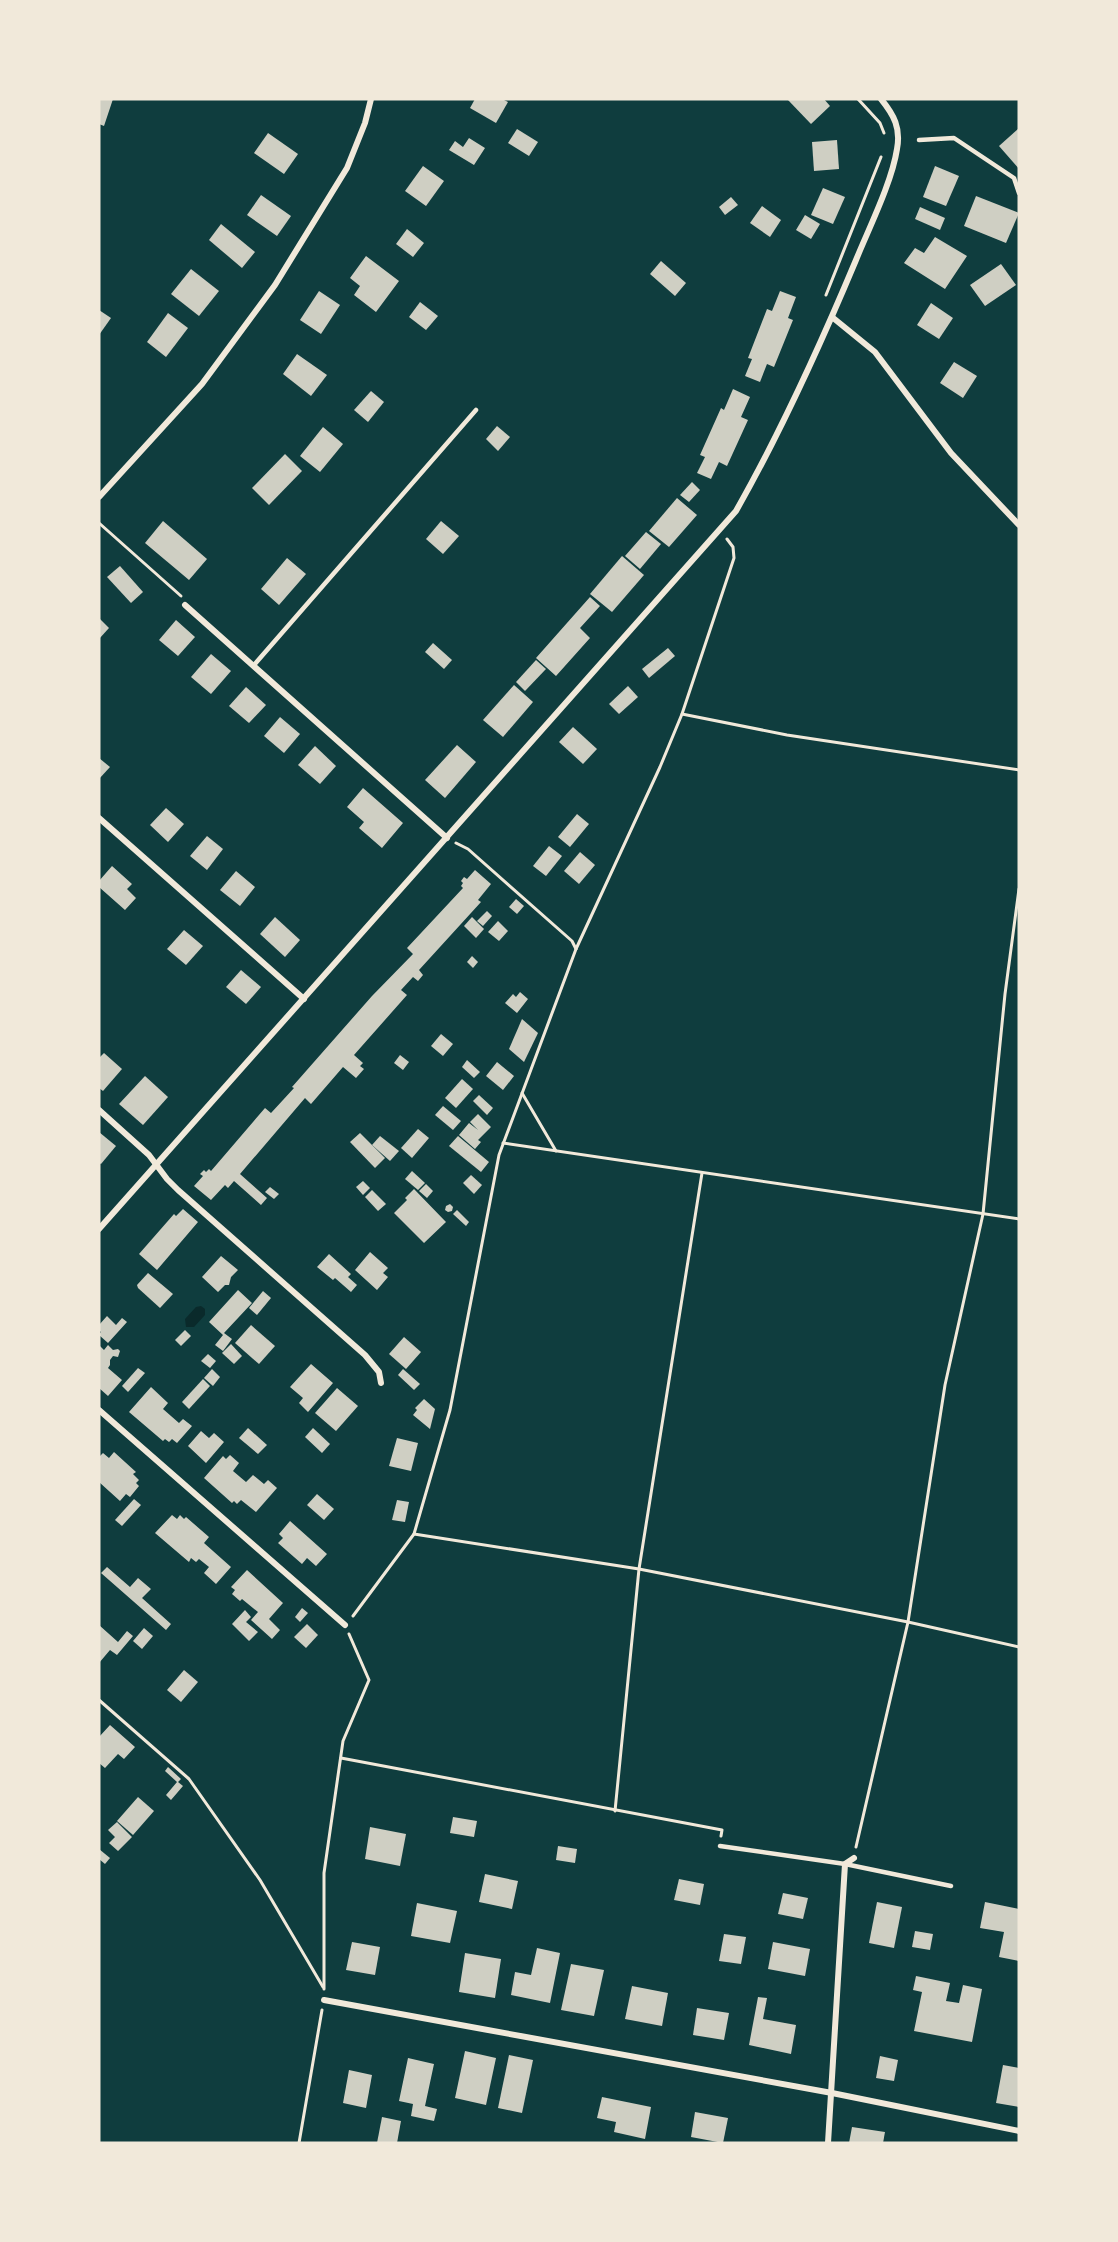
<svg xmlns="http://www.w3.org/2000/svg" width="1118" height="2242" font-family="Figtree,sans-serif">
	<style>
		.water { fill: #0a2a2b }
		.building { fill: #cfcfc3 }
		.lines { fill: none; stroke-linecap: round; stroke-linejoin: round }
		.path { stroke: #f1e9da; stroke-width: 3 }
		.service { stroke: #f1e9da; stroke-width: 4.5 }
		.minor { stroke: #f1e9da; stroke-width: 6 }
	</style>
	<rect width="100%" height="100%" fill="#0f3d3e"/>
	<polygon class="water" points="201,1306 205,1309 205,1315 194,1327 186,1327 185,1319 196,1307"/>
	<g class="building">
		<polygon points="99,99 113,99 104,126 99,124"/>
		<polygon points="475,99 502,99 508,102 496,123 470,108"/>
		<polygon points="789,99 824,99 830,106 811,124 788,100"/>
		<polygon points="1019,128 1019,169 999,146"/>
		<polygon points="517,129 538,142 529,156 508,143"/>
		<polygon points="268,133 298,154 284,174 254,153"/>
		<polygon points="469,138 485,148 474,165 449,150 455,141 463,147"/>
		<polygon points="837,140 839,169 814,171 812,142"/>
		<polygon points="423,166 444,181 426,206 405,191"/>
		<polygon points="935,166 959,176 946,206 923,197"/>
		<polygon points="823,188 845,197 833,224 811,215"/>
		<polygon points="261,195 291,216 277,236 247,215"/>
		<polygon points="976,196 1019,213 1006,243 964,226"/>
		<polygon points="731,197 738,205 725,215 719,207"/>
		<polygon points="762,206 781,220 770,237 750,223"/>
		<polygon points="920,207 945,218 940,230 915,219"/>
		<polygon points="805,215 820,224 811,239 796,230"/>
		<polygon points="221,224 255,252 242,268 209,240"/>
		<polygon points="407,229 424,243 413,257 396,244"/>
		<polygon points="935,237 967,256 945,289 904,263 915,248 924,253"/>
		<polygon points="366,256 399,281 376,312 354,295 360,286 350,278"/>
		<polygon points="661,261 686,283 675,296 650,274"/>
		<polygon points="1001,264 1016,285 985,306 970,285"/>
		<polygon points="191,269 219,291 199,316 171,294"/>
		<polygon points="319,291 340,305 321,334 300,320"/>
		<polygon points="780,291 796,297 788,318 793,320 774,367 767,364 760,382 745,376 752,359 748,358 767,309 772,311"/>
		<polygon points="420,302 438,316 426,330 409,317"/>
		<polygon points="931,303 953,318 939,339 917,325"/>
		<polygon points="99,310 111,318 99,335"/>
		<polygon points="168,313 188,328 166,357 147,342"/>
		<polygon points="297,354 327,375 311,396 283,374"/>
		<polygon points="954,362 977,376 963,398 940,383"/>
		<polygon points="733,389 750,397 741,417 748,420 727,466 719,462 711,479 697,473 705,457 700,455 721,408 724,410"/>
		<polygon points="371,391 384,402 368,422 354,410"/>
		<polygon points="497,426 510,437 498,451 486,439"/>
		<polygon points="323,427 343,444 320,472 300,456"/>
		<polygon points="285,454 302,471 269,505 252,488"/>
		<polygon points="692,482 700,490 689,502 680,495"/>
		<polygon points="677,498 697,515 669,547 649,531"/>
		<polygon points="163,521 207,559 189,580 145,543"/>
		<polygon points="441,521 459,536 443,554 426,539"/>
		<polygon points="646,532 661,544 640,569 625,556"/>
		<polygon points="622,556 644,575 612,612 590,594"/>
		<polygon points="287,558 306,574 279,605 261,589"/>
		<polygon points="120,566 143,592 131,603 107,577"/>
		<polygon points="590,597 600,606 580,628 590,638 556,676 536,658"/>
		<polygon points="99,618 109,628 99,639"/>
		<polygon points="176,620 195,637 178,656 159,640"/>
		<polygon points="433,643 452,660 444,669 425,652"/>
		<polygon points="668,648 675,656 649,678 642,669"/>
		<polygon points="211,654 231,671 211,694 191,677"/>
		<polygon points="536,660 546,669 525,691 516,682"/>
		<polygon points="514,685 533,702 503,737 483,720"/>
		<polygon points="628,686 638,697 619,714 609,704"/>
		<polygon points="246,687 266,705 249,723 229,706"/>
		<polygon points="280,717 300,734 284,753 264,736"/>
		<polygon points="573,727 597,749 583,764 559,742"/>
		<polygon points="457,745 476,762 445,798 425,780"/>
		<polygon points="315,746 336,766 320,784 298,765"/>
		<polygon points="99,758 110,767 99,779"/>
		<polygon points="363,788 403,823 382,848 359,828 364,822 347,807"/>
		<polygon points="166,808 184,824 168,842 150,825"/>
		<polygon points="577,814 589,824 570,847 558,837"/>
		<polygon points="207,836 223,849 207,870 190,856"/>
		<polygon points="549,846 562,856 546,876 533,866"/>
		<polygon points="580,852 595,865 579,884 564,871"/>
		<polygon points="112,866 132,884 127,889 136,898 125,910 99,887 99,881"/>
		<polygon points="475,870 491,884 478,900 481,902 419,970 423,975 418,981 413,977 401,990 407,995 354,1055 363,1063 360,1066 364,1069 356,1078 343,1067 311,1104 305,1098 240,1174 267,1198 261,1205 234,1181 228,1188 225,1185 211,1200 194,1186 203,1176 200,1174 204,1170 206,1172 209,1169 211,1171 265,1108 271,1113 283,1100 294,1088 292,1087 372,996 413,954 407,948 463,888 461,886 463,883 461,881 464,877 467,879"/>
		<polygon points="236,871 255,887 240,906 220,890"/>
		<polygon points="516,899 524,906 517,914 509,907"/>
		<polygon points="487,911 492,916 483,926 477,921"/>
		<polygon points="275,917 300,940 285,957 260,934"/>
		<polygon points="472,917 484,929 476,938 464,926"/>
		<polygon points="498,921 508,931 499,941 488,932"/>
		<polygon points="184,930 203,946 186,965 167,949"/>
		<polygon points="472,956 478,962 473,968 467,962"/>
		<polygon points="241,970 261,987 246,1004 226,987"/>
		<polygon points="520,992 528,999 517,1013 505,1003 513,994 516,997"/>
		<polygon points="522,1019 538,1033 524,1062 509,1049"/>
		<polygon points="441,1034 453,1044 443,1056 431,1046"/>
		<polygon points="104,1053 122,1069 103,1091 99,1088 99,1058"/>
		<polygon points="400,1055 409,1062 403,1070 394,1063"/>
		<polygon points="467,1060 480,1072 474,1078 462,1067"/>
		<polygon points="497,1062 514,1076 503,1090 486,1076"/>
		<polygon points="145,1076 168,1097 143,1125 119,1104"/>
		<polygon points="462,1079 473,1089 456,1108 445,1098"/>
		<polygon points="479,1095 493,1108 487,1115 473,1101"/>
		<polygon points="443,1106 461,1121 453,1130 435,1115"/>
		<polygon points="478,1114 491,1127 478,1140 481,1142 475,1149 459,1135 469,1123 478,1130 470,1122"/>
		<polygon points="418,1129 429,1138 412,1158 401,1148"/>
		<polygon points="99,1132 116,1146 101,1164 99,1163"/>
		<polygon points="360,1133 385,1158 375,1168 350,1142"/>
		<polygon points="380,1136 399,1151 390,1161 372,1145"/>
		<polygon points="458,1136 489,1162 481,1172 449,1146"/>
		<polygon points="412,1171 425,1183 418,1190 405,1179"/>
		<polygon points="471,1175 482,1185 474,1194 463,1183"/>
		<polygon points="363,1181 370,1188 363,1195 356,1187"/>
		<polygon points="426,1184 433,1191 427,1198 419,1191"/>
		<polygon points="270,1187 279,1194 274,1199 265,1192"/>
		<polygon points="414,1189 446,1222 424,1243 394,1213 407,1200 405,1198"/>
		<polygon points="372,1190 386,1204 378,1211 365,1197"/>
		<polygon points="450,1204 453,1207 452,1211 448,1212 445,1210 446,1206"/>
		<polygon points="183,1209 198,1222 157,1270 139,1254 174,1214 176,1216"/>
		<polygon points="457,1210 469,1222 466,1226 453,1214"/>
		<polygon points="370,1252 388,1268 383,1273 388,1277 377,1290 355,1270"/>
		<polygon points="329,1254 351,1274 348,1277 357,1285 351,1292 335,1278 333,1280 317,1267"/>
		<polygon points="221,1256 238,1270 231,1277 229,1285 225,1285 218,1292 202,1277"/>
		<polygon points="148,1273 173,1294 160,1308 138,1288 137,1285"/>
		<polygon points="238,1290 252,1303 224,1333 232,1339 223,1351 215,1345 223,1335 209,1322"/>
		<polygon points="263,1291 271,1298 257,1315 249,1308"/>
		<polygon points="107,1316 116,1325 122,1318 127,1322 108,1343 99,1335 101,1332 99,1330 99,1325"/>
		<polygon points="251,1325 275,1346 259,1364 235,1343"/>
		<polygon points="185,1330 191,1336 181,1346 175,1340"/>
		<polygon points="404,1337 421,1352 406,1369 389,1354"/>
		<polygon points="231,1344 242,1356 234,1364 222,1353"/>
		<polygon points="99,1345 104,1350 108,1345 113,1350 118,1349 120,1351 118,1357 113,1356 110,1360 110,1365 108,1368 122,1380 108,1396 99,1388"/>
		<polygon points="208,1354 216,1361 210,1368 201,1361"/>
		<polygon points="311,1364 333,1383 308,1412 299,1403 303,1398 290,1387"/>
		<polygon points="138,1368 145,1373 128,1392 122,1386"/>
		<polygon points="212,1369 220,1377 213,1386 204,1378"/>
		<polygon points="403,1369 420,1384 414,1390 398,1375"/>
		<polygon points="203,1379 210,1386 189,1409 182,1402"/>
		<polygon points="151,1387 168,1403 163,1409 179,1423 183,1419 192,1426 177,1443 172,1439 169,1442 165,1439 163,1441 129,1412"/>
		<polygon points="337,1388 358,1406 336,1431 315,1413"/>
		<polygon points="424,1399 435,1409 430,1429 413,1415 417,1410 415,1408"/>
		<polygon points="248,1428 267,1445 258,1454 239,1438"/>
		<polygon points="313,1428 330,1444 322,1453 305,1437"/>
		<polygon points="201,1431 209,1438 214,1433 224,1442 206,1463 188,1446"/>
		<polygon points="397,1438 418,1443 411,1471 389,1466"/>
		<polygon points="114,1452 136,1472 133,1474 139,1480 136,1483 139,1486 130,1497 126,1494 120,1501 99,1482 99,1457 103,1453 109,1458"/>
		<polygon points="230,1455 239,1463 233,1471 246,1482 253,1475 264,1484 268,1480 277,1488 256,1512 241,1500 237,1504 234,1501 232,1503 204,1478 223,1456 226,1459"/>
		<polygon points="317,1494 334,1509 324,1520 307,1505"/>
		<polygon points="134,1499 141,1505 122,1526 115,1520"/>
		<polygon points="397,1500 409,1502 405,1522 392,1520"/>
		<polygon points="172,1515 177,1519 180,1515 184,1519 186,1517 209,1537 204,1543 231,1567 216,1584 204,1573 209,1567 199,1559 196,1562 191,1558 189,1562 155,1533"/>
		<polygon points="290,1521 327,1554 316,1566 307,1558 302,1564 278,1543 283,1538 279,1534"/>
		<polygon points="107,1567 130,1587 138,1578 151,1589 142,1598 171,1624 166,1630 101,1573"/>
		<polygon points="247,1570 283,1603 269,1619 280,1630 272,1639 251,1620 258,1612 242,1599 240,1601 232,1594 235,1590 231,1587"/>
		<polygon points="302,1608 308,1613 300,1622 295,1617"/>
		<polygon points="245,1610 251,1617 246,1622 258,1632 249,1641 232,1624"/>
		<polygon points="307,1624 318,1635 306,1648 294,1637"/>
		<polygon points="99,1625 118,1642 127,1631 133,1636 117,1655 110,1650 99,1663"/>
		<polygon points="144,1628 153,1636 142,1649 133,1641"/>
		<polygon points="184,1670 198,1682 181,1702 167,1690"/>
		<polygon points="110,1725 135,1747 124,1759 118,1754 105,1768 99,1763 99,1737"/>
		<polygon points="168,1767 181,1779 178,1782 183,1786 171,1800 166,1795 177,1782 165,1771"/>
		<polygon points="138,1797 154,1811 133,1835 117,1821"/>
		<polygon points="453,1817 477,1821 474,1837 450,1833"/>
		<polygon points="117,1822 132,1837 118,1851 109,1843 115,1837 108,1830"/>
		<polygon points="370,1827 406,1834 400,1866 365,1859"/>
		<polygon points="558,1846 577,1849 575,1863 556,1860"/>
		<polygon points="99,1849 110,1858 105,1864 99,1859"/>
		<polygon points="485,1874 518,1881 512,1909 479,1902"/>
		<polygon points="679,1879 704,1884 700,1905 674,1900"/>
		<polygon points="783,1893 808,1898 803,1919 778,1914"/>
		<polygon points="877,1902 902,1907 894,1948 869,1943"/>
		<polygon points="985,1902 1019,1909 1019,1961 999,1957 1004,1932 980,1928"/>
		<polygon points="417,1903 457,1911 450,1943 411,1936"/>
		<polygon points="915,1931 933,1934 930,1950 912,1947"/>
		<polygon points="724,1934 746,1937 741,1964 719,1961"/>
		<polygon points="352,1942 380,1947 375,1975 346,1970"/>
		<polygon points="773,1942 810,1949 805,1976 768,1969"/>
		<polygon points="537,1948 560,1953 550,2003 511,1995 515,1972 531,1975"/>
		<polygon points="465,1953 501,1959 495,1998 459,1992"/>
		<polygon points="571,1964 604,1970 594,2016 561,2010"/>
		<polygon points="916,1976 950,1983 946,2001 959,2003 963,1985 982,1989 972,2042 914,2031 922,1992 913,1990"/>
		<polygon points="632,1986 668,1993 662,2026 625,2019"/>
		<polygon points="758,1997 767,1998 763,2019 796,2025 791,2054 749,2045"/>
		<polygon points="697,2008 729,2013 724,2040 693,2035"/>
		<polygon points="465,2051 496,2058 486,2105 455,2098"/>
		<polygon points="509,2055 533,2060 522,2113 498,2108"/>
		<polygon points="880,2056 898,2060 894,2081 876,2078"/>
		<polygon points="408,2058 434,2064 425,2106 437,2109 434,2121 411,2116 413,2104 399,2101"/>
		<polygon points="1003,2065 1019,2068 1019,2107 996,2103"/>
		<polygon points="349,2070 372,2075 366,2108 343,2103"/>
		<polygon points="602,2097 651,2107 645,2139 614,2132 616,2122 597,2118"/>
		<polygon points="695,2112 728,2118 723,2143 691,2137"/>
		<polygon points="382,2117 401,2121 397,2143 377,2143"/>
		<polygon points="852,2127 885,2132 883,2143 849,2143"/>
	</g>
	<g class="lines">
		<g class="path">
			<polyline points="858,99 880,123 884,133"/>
			<polyline points="826,295 881,157"/>
			<polyline points="99,523 181,596"/>
			<polyline points="682,714 787,735 1019,770"/>
			<polyline points="456,843 468,849 572,941 576,949"/>
			<polyline points="522,1093 556,1151"/>
			<polyline points="503,1143 1019,1219"/>
			<polyline points="414,1534 639,1569 908,1622 1019,1647"/>
			<polyline points="353,1616 414,1534 450,1410 499,1155 576,949 660,767 682,714 734,558 733,547 727,539"/>
			<polyline points="99,1700 189,1779 260,1880 323,1987"/>
			<polyline points="341,1758 722,1830 721,1836"/>
			<polyline points="615,1811 639,1569 702,1173"/>
			<polyline points="856,1847 908,1622 945,1385 983,1214 1005,994 1019,889"/>
			<polyline points="324,1989 324,1873 343,1741 369,1680 349,1634"/>
			<polyline points="299,2143 322,2010"/>
		</g>
		<g class="service">
			<polyline points="919,140 954,138 1014,178 1019,193"/>
			<polyline points="254,665 476,410"/>
			<polyline points="720,1846 845,1864 951,1886"/>
		</g>
		<g class="minor">
			<polyline points="832,317 875,352 951,453 1019,525"/>
			<polyline points="99,497 202,384 275,285 347,168 365,123 371,99"/>
			<polyline points="185,605 447,838"/>
			<polyline points="99,818 304,999"/>
			<polyline points="99,1110 149,1155 167,1179 178,1190 365,1355 379,1372 381,1383"/>
			<path d="M99 1229 736 511C782 430 820 346 856 260 869 228 892 182 897 149 901 128 894 115 881 99"/>
			<polyline points="99,1410 345,1625"/>
			<polyline points="324,2000 832,2093 1019,2131"/>
			<polyline points="828,2143 845,1864 854,1858"/>
		</g>
	</g>
	<rect width="1118" height="2242" fill="none" stroke="#f1e9da" stroke-width="201"/>
</svg>
